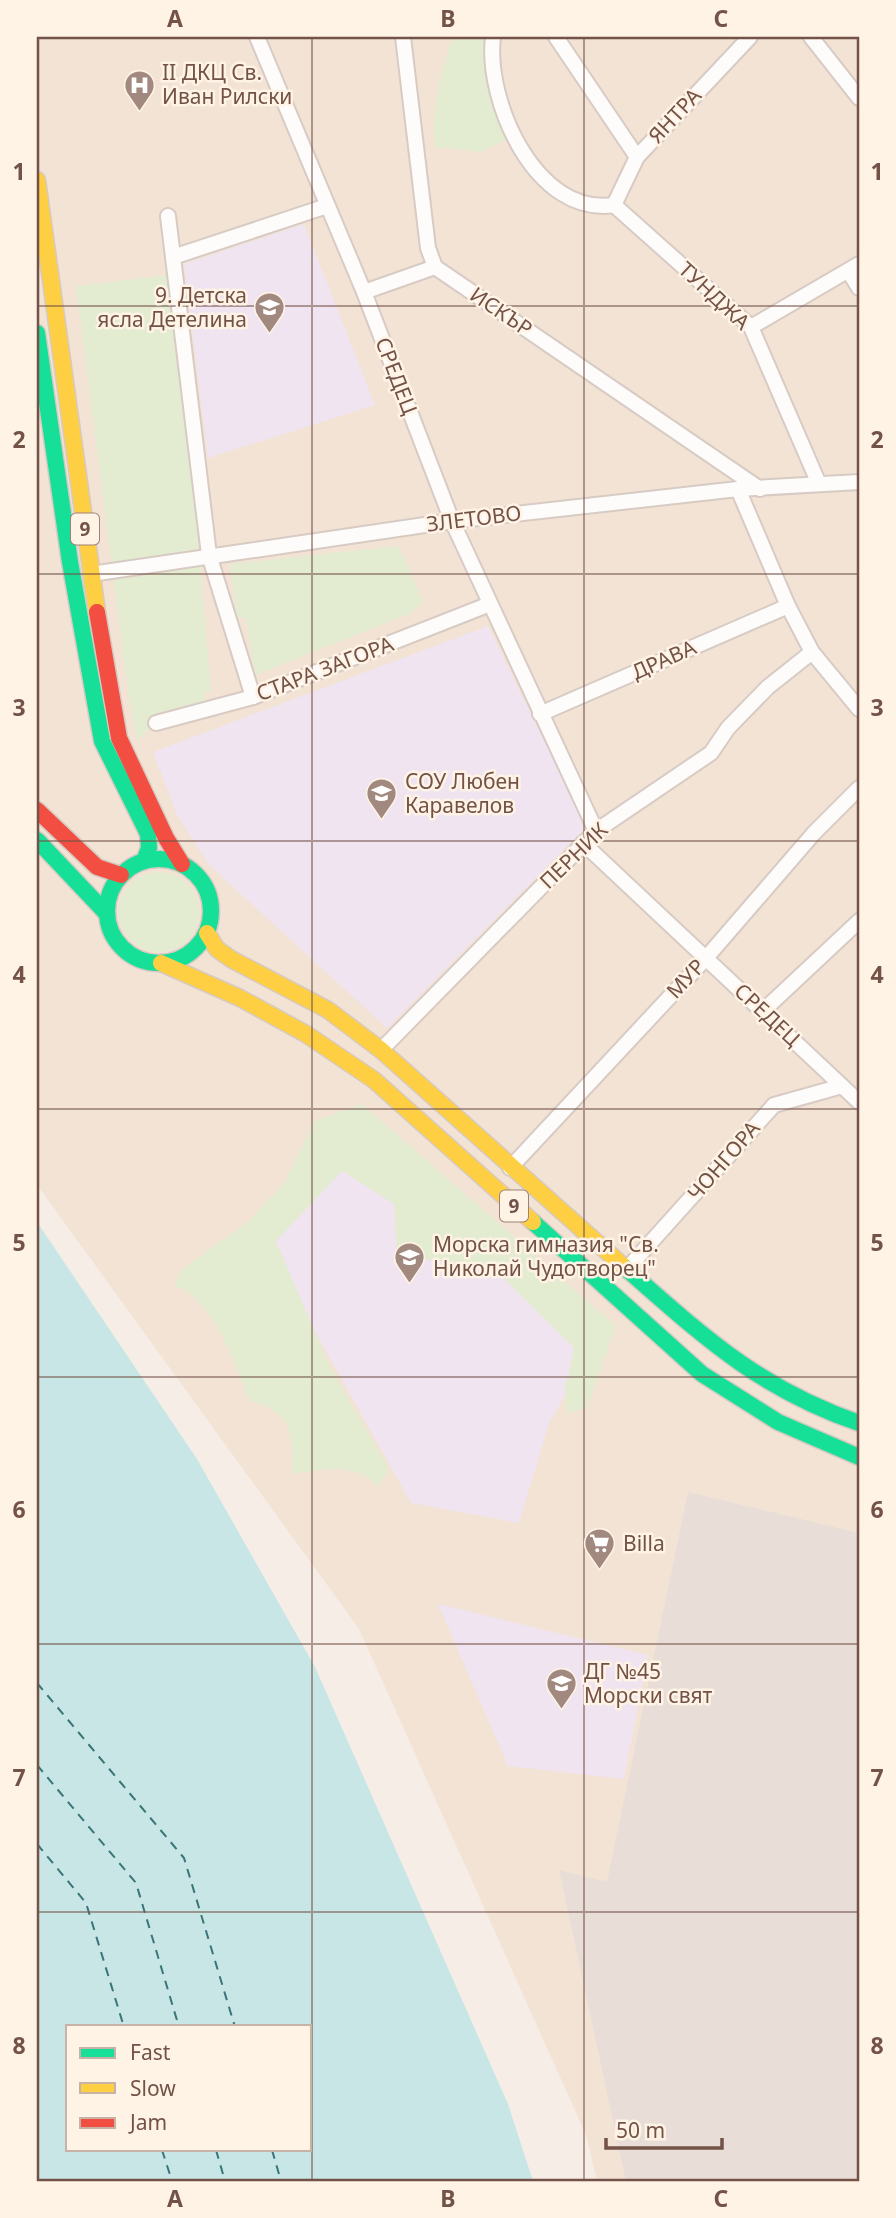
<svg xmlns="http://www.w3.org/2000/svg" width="896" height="2218" font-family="'Noto Sans',sans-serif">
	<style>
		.residential { fill: #f2e3d5 }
		.industrial { fill: #e8ded7 }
		.education { fill: #f0e4f0 }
		.green { fill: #e3ecd0 }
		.water { fill: #c8e6e6; fill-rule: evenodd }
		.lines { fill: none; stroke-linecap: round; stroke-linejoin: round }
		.ferry { stroke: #3a7579; stroke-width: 2; stroke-dasharray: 9 7; stroke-linecap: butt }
		.street-casing { stroke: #d7cbc4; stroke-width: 18 }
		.fast-casing { stroke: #d6cac3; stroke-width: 19 }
		.slow-casing { stroke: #d6cac3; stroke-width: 19 }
		.jam-casing { stroke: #d6cac3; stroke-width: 19 }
		.street { stroke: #fefcfb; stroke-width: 14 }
		.fast { stroke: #16e098; stroke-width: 16 }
		.slow { stroke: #ffcf43; stroke-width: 16 }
		.jam { stroke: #f24e42; stroke-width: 16 }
		.grid { fill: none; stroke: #735247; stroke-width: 2; stroke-opacity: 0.55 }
		.labels { text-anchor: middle; stroke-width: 5; stroke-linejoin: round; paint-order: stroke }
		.shield { fill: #fff3e6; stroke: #9d8277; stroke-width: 2 }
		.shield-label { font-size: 19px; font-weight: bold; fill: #735247 }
		.poi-label { font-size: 21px; fill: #735247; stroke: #fff3e6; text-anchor: start }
		.street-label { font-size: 21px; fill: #735247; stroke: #fff3e6 }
		.neatline { fill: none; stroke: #735247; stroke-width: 2.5 }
		.grid-label { font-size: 23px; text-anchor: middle; font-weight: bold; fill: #735247 }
	</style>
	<rect width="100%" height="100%" fill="#f6eee6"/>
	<polygon class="residential" points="37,37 859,37 859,2181 597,2181 586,2135 359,1629 37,1185"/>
	<polygon class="industrial" points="688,1492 859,1533 859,2181 626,2181 559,1870 607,1882"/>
	<g class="education">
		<polygon points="304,224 375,405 208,458 184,264"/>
		<polygon points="488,626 586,827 387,1028 209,865 177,815 153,752"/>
		<polygon points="357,1120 595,1344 549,1423 519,1523 411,1503 255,1224"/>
		<polygon points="438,1604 648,1655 624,1779 508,1766"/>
	</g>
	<g class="green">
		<path d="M453 37H488C484 74 491 106 510 138L481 152 435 147C431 109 440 73 453 37Z"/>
		<polygon points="175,274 211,691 204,692 206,710 156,723 137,740 128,691 76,286"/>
		<polygon points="399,546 423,602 411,613 255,675 246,618 237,619 230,564"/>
		<circle cx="159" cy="912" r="40"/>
		<path d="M362 1104 616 1326 587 1408 567 1413 565 1389 574 1348 495 1270 397 1255 394 1204 342 1171 276 1241 330 1367 389 1469 378 1486C350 1461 328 1470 293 1474 291 1431 295 1415 249 1400 236 1366 213 1297 175 1286L180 1271 250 1220 285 1182 314 1121Z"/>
	</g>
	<path class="water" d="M37 1222 197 1459 315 1667 508 2104 533 2181H37ZM68 2027H310V2150H68Z"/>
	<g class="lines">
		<g class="ferry">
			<polyline points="37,1683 184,1858 235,2027"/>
			<polyline points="37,1765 136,1883 179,2027"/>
			<polyline points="37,1844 86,1903 124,2027"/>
			<polyline points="162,2150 172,2181"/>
			<polyline points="216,2150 225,2181"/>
			<polyline points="272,2150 281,2181"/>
		</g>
		<defs>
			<g id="street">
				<polyline points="257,37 364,292 452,521 596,831"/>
				<polyline points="403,37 428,248 435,267 760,489"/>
				<path d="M493 37C485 101 536 217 614 205"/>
				<polyline points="556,37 637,157"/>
				<polyline points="811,37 859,98"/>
				<polyline points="614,205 751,327 819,484"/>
				<polyline points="614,205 637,157 750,37"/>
				<polyline points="168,216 209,555 253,697"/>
				<polyline points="173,257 327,206"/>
				<polyline points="849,272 859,288"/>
				<polyline points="364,292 435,267"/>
				<polyline points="751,327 859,264"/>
				<polyline points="738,489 788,606 812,652 859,709"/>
				<polyline points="91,574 452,521 738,489 859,482"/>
				<polyline points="540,714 788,606"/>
				<polyline points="156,723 253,697 490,604"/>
				<polyline points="583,843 859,1102"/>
				<polyline points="763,1011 859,921"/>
				<polyline points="381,1050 596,831 711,753 728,728 768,687 812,652"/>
				<polyline points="510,1168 706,958 814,833 859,788"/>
				<polyline points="626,1270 774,1105 842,1086"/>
			</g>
			<g id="fast">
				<polyline points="37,333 70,562 102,741 148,834 149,848 144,861"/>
				<polyline points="37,840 107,914"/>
				<circle cx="159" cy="911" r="52"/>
				<polyline points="533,1222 702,1374 778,1422 859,1457"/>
				<path d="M622 1265C701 1334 757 1388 859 1423"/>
			</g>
			<g id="slow">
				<polyline points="37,180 97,612"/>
				<polyline points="207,933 217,949 231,959 328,1010 381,1050 622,1265"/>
				<polyline points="161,963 240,998 306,1034 374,1080 533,1222"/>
			</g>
			<g id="jam">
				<polyline points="97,612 119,738 166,838 182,864"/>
				<polyline points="37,810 97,867 121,875"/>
			</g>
		</defs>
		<use href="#street" class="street-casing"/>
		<use href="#fast" class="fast-casing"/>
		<use href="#slow" class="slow-casing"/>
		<use href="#jam" class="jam-casing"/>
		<use href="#street" class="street"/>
		<use href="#fast" class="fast"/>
		<use href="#slow" class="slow"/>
		<use href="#jam" class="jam"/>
	</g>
	<path class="grid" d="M312 37V2181M584 37V2181M37 306H859M37 574H859M37 841H859M37 1109H859M37 1377H859M37 1644H859M37 1912H859"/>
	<defs>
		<symbol id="hospital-pin" viewBox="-11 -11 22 30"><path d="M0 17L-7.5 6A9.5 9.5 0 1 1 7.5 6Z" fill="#a1897f" stroke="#fff3e6"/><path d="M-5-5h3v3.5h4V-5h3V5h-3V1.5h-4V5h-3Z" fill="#fff"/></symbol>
		<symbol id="school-pin" viewBox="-11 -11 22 30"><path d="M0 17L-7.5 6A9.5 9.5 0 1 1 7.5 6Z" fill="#a1897f" stroke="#fff3e6"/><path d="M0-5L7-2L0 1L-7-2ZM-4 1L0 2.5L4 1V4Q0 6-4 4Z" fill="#fff"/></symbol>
		<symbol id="university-pin" viewBox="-11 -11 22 30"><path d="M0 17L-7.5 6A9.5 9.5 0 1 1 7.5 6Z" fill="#a1897f" stroke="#fff3e6"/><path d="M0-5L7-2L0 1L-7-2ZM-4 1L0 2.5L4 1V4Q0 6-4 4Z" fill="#fff"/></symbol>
		<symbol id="supermarket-pin" viewBox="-11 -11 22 30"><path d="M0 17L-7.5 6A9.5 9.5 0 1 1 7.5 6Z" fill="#a1897f" stroke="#fff3e6"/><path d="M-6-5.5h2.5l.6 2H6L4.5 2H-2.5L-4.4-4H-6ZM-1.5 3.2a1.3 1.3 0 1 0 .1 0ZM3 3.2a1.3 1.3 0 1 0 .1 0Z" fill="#fff"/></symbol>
	</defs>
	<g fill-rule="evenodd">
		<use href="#hospital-pin" x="122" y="68" width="35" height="47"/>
		<use href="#school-pin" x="252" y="290" width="35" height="47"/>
		<use href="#school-pin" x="364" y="776" width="35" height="47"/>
		<use href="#university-pin" x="392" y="1240" width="35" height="47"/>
		<use href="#supermarket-pin" x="582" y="1526" width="35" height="47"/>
		<use href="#school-pin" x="544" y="1666" width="35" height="47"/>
	</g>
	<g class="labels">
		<g class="shield">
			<rect x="71" y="513.5" width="28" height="31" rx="5"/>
			<rect x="500" y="1190.5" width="28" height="31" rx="5"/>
		</g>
		<g class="shield-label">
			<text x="85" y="536">9</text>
			<text x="514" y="1213">9</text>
		</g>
		<g class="poi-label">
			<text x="162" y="80">II ДКЦ Св.<tspan x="162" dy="24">Иван Рилски</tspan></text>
			<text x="247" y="303" text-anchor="end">9. Детска<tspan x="247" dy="24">ясла Детелина</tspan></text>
			<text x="405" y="789">СОУ Любен<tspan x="405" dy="24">Каравелов</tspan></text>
			<text x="433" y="1252">Морска гимназия "Св.<tspan x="433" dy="24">Николай Чудотворец"</tspan></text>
			<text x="623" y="1551">Billa</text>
			<text x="584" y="1679">ДГ №45<tspan x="584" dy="24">Морски свят</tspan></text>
		</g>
		<g class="street-label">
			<text transform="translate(675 116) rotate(-47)" y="7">ЯНТРА</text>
			<text transform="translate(714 296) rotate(43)" y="7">ТУНДЖА</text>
			<text transform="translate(501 312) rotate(34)" y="7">ИСКЪР</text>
			<text transform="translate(396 376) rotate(69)" y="7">СРЕДЕЦ</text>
			<text transform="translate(474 519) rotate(-7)" y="7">ЗЛЕТОВО</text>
			<text transform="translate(664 660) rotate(-24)" y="7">ДРАВА</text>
			<text transform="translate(325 669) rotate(-21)" y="7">СТАРА ЗАГОРА</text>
			<text transform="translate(574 856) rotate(-44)" y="7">ПЕРНИК</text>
			<text transform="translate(686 979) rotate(-47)" y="7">МУР</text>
			<text transform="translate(767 1015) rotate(43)" y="7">СРЕДЕЦ</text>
			<text transform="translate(724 1161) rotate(-49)" y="7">ЧОНГОРА</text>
		</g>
	</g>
	<rect width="896" height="2218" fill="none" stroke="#fff3e6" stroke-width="77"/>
	<rect x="66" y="2025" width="245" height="126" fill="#fff3e6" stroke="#c7b3a6" stroke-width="2"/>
	<rect x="80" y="2048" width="35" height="10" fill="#16e098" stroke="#c7b3a6" stroke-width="2"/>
	<text x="130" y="2060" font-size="21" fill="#735247">Fast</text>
	<rect x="80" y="2083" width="35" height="10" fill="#ffcf43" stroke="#c7b3a6" stroke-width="2"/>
	<text x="130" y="2096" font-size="21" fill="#735247">Slow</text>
	<rect x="80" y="2118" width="35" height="10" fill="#f24e42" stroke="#c7b3a6" stroke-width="2"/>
	<text x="130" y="2130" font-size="21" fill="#735247">Jam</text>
	<path d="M606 2138v10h116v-10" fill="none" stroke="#735247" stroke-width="3.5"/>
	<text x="616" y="2138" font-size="21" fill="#735247" stroke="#fff3e6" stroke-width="5" paint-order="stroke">50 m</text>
	<rect x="38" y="38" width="820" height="2142" class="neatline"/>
	<g class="grid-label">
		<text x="175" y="27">A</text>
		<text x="448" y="27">B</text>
		<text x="721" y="27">C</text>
		<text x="19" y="180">1</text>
		<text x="877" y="180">1</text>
		<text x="19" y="448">2</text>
		<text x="877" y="448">2</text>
		<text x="19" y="716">3</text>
		<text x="877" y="716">3</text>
		<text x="19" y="983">4</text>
		<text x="877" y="983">4</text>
		<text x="19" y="1251">5</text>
		<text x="877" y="1251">5</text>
		<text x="19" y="1518">6</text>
		<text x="877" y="1518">6</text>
		<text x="19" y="1786">7</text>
		<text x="877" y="1786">7</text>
		<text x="19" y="2054">8</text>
		<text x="877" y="2054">8</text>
		<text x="175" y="2207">A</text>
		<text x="448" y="2207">B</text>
		<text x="721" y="2207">C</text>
	</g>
</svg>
